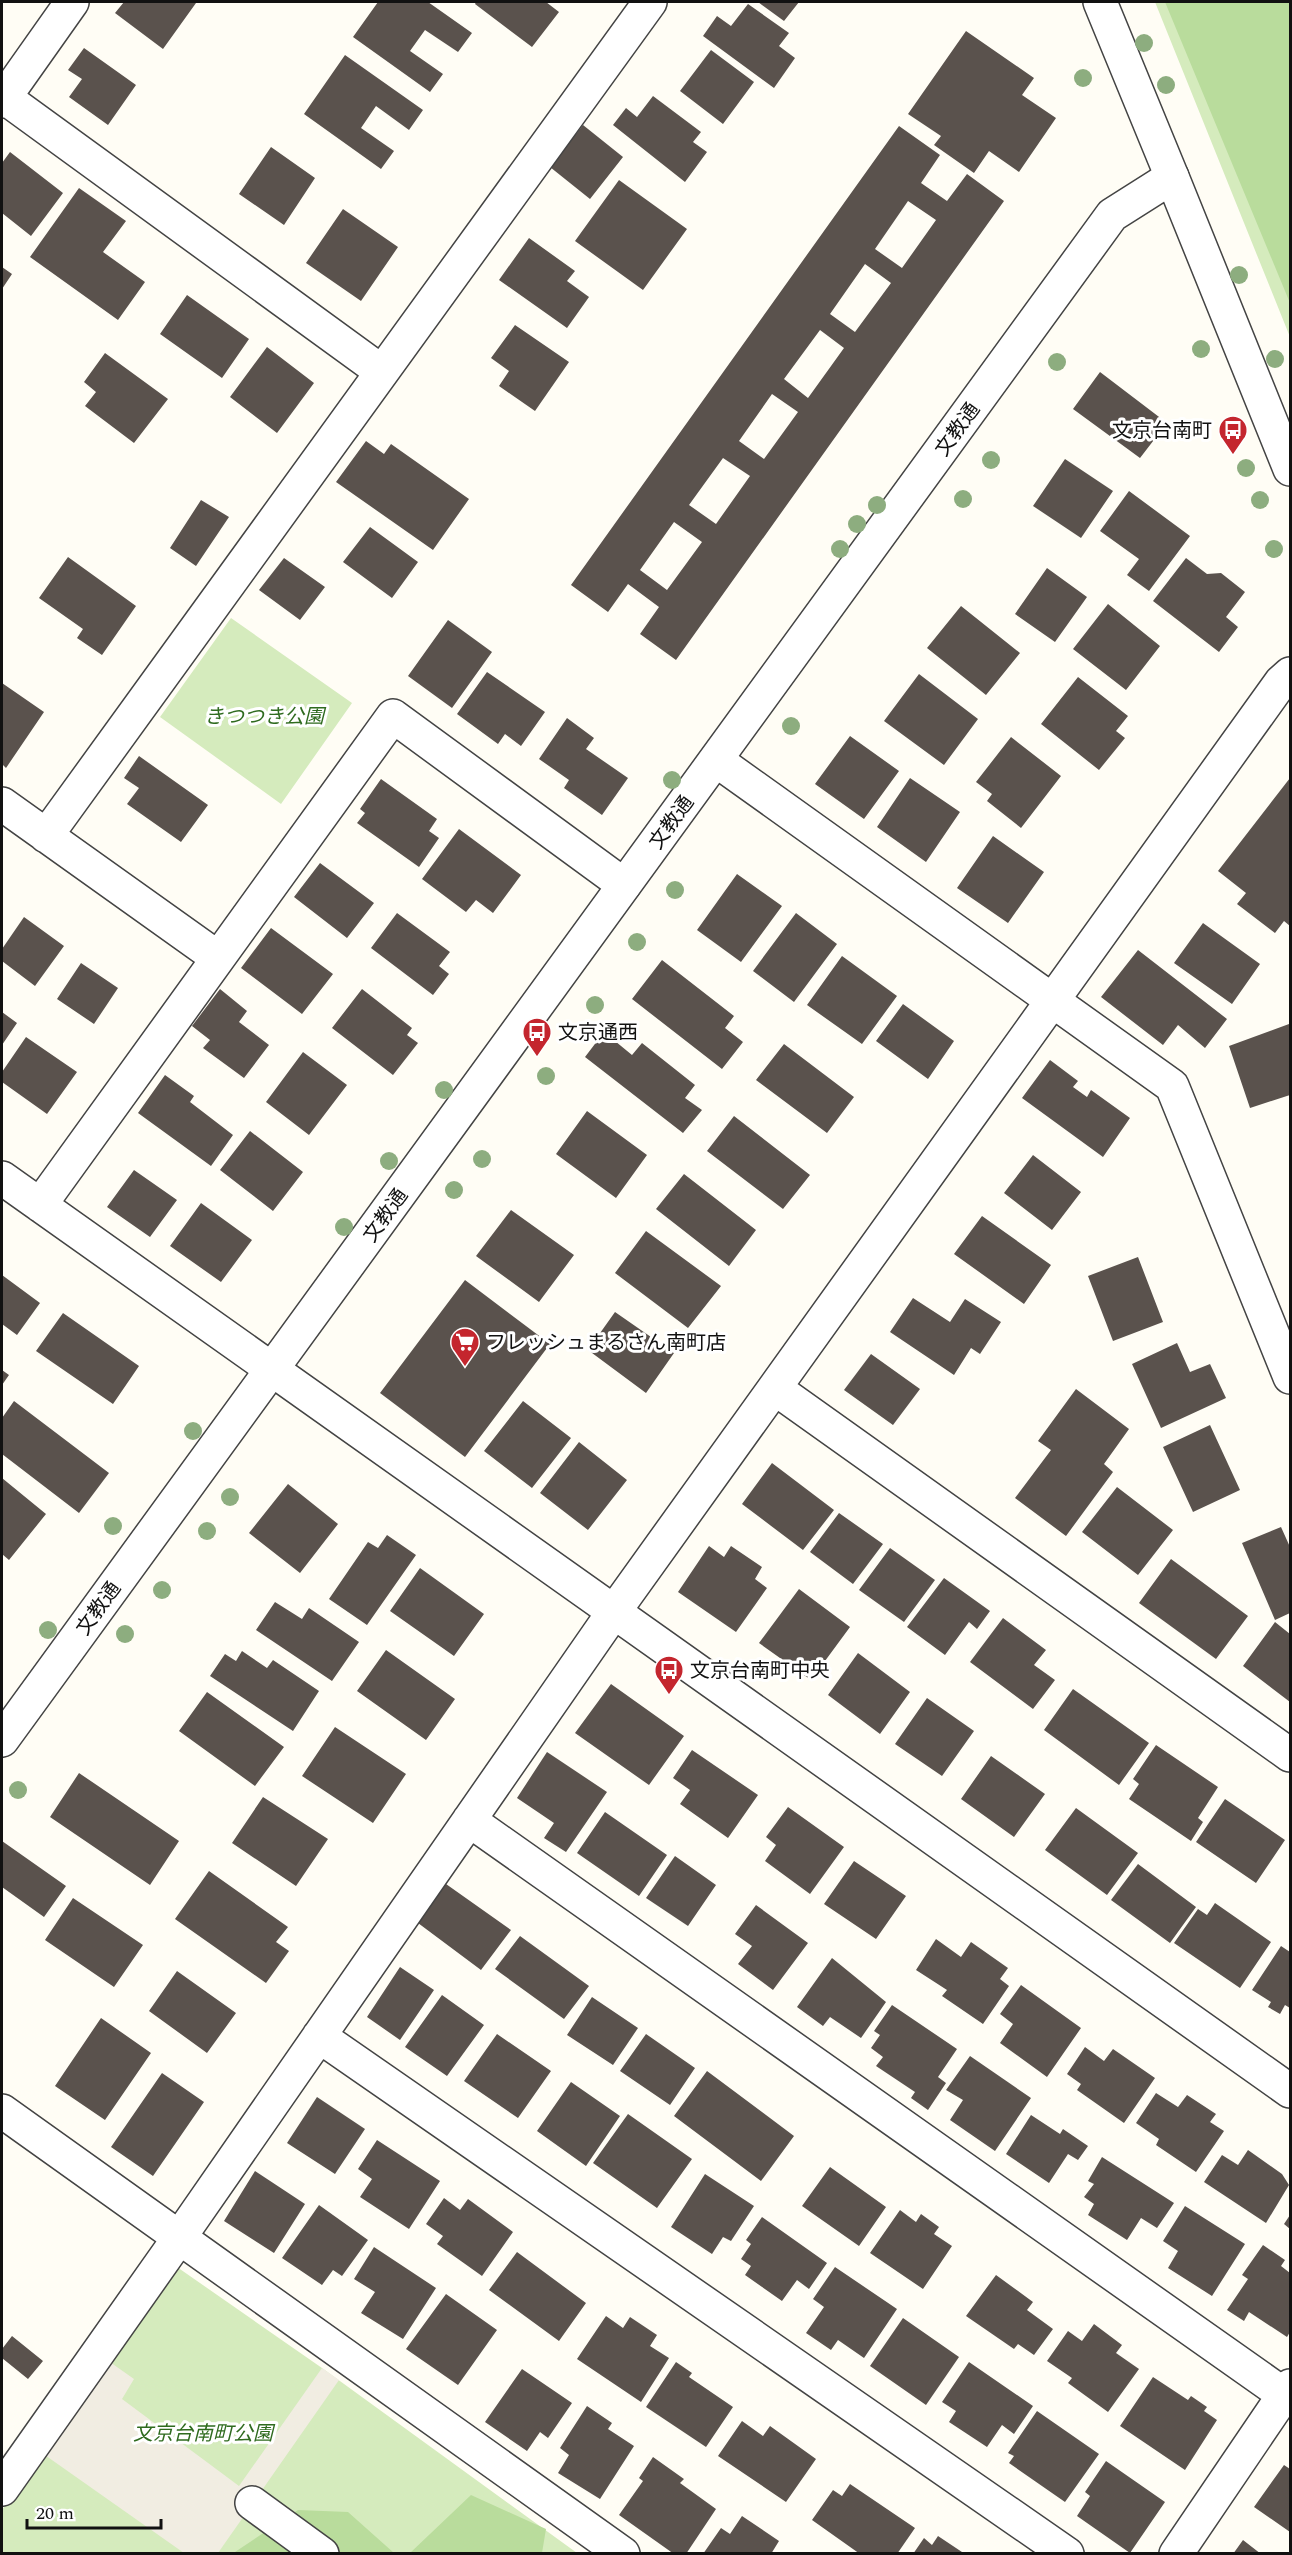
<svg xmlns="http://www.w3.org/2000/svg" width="1292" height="2555" viewBox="0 0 1292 2555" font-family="Spectral,'Noto Sans JP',serif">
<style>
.green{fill:#d5ebbd}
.forest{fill:#b9dc9c}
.plaza{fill:#f1ede2}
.building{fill:#5a524d;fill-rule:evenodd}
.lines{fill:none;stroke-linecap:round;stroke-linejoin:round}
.pedestrian-casing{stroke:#444;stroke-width:36}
.minor-casing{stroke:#444;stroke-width:36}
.tertiary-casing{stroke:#444;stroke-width:36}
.pedestrian{stroke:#fff;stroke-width:33}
.minor{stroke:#fff;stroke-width:33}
.tertiary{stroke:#fff;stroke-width:33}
.tree{fill:#8dad7f}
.labels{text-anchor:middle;stroke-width:6;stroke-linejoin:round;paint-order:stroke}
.street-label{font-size:20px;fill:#111;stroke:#fff}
.poi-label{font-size:20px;fill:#111;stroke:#fff;text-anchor:start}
.park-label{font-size:20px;font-style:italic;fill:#2f6b1f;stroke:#fff}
</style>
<rect width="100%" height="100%" fill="#fffdf5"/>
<path class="green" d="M1155,2H1290V337Z
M231,618L352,703L281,804L160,717Z
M177,2267L322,2368L577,2553L2,2554V2510Z"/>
<path class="forest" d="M1165,2H1290V303Z
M471,2495L546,2529L542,2553H410Z
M298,2510L348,2512L394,2553L232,2554Z"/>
<path class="plaza" d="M107,2360L134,2379L122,2399L239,2486L322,2368L339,2380L218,2553H184L42,2453Z"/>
<path class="building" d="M124,2H193L196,3L163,49L115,13Z
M378,2H428L472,33L458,52L425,30L410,51L443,74L430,92L353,37Z
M476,2H546L559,12L532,47L475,4Z
M758,2H799L784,21Z
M748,4L789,33L779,46L795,58L774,88L703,36L717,16L731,26Z
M966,31L1034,78L1022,95L1056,118L1019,172L989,151L974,173L934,145L941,136L908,114Z
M84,48L136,85L108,125L69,97L82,79L68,70Z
M711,50L754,82L723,124L680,91Z
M345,55L423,110L409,130L376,106L361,128L394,151L381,169L304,114Z
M653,96L701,132L693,142L707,152L685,182L613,125L626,108L637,117Z
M583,125L623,157L590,199L550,167Z
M899,126L940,155L921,183L947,201L967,174L1004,201L676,660L640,634L659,607L628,584L608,612L571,585ZM908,201L936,220L902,268L875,249ZM865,264L891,283L855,332L830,314ZM820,330L844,348L808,398L784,379ZM772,394L798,412L764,459L739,441ZM723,458L750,476L716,524L689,505ZM674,522L702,542L667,590L640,570Z
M271,147L315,178L284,225L239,194Z
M10,152L63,193L31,236L2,213V163Z
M619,180L687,229L643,290L575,241Z
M79,188L126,221L103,252L145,282L118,320L30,257Z
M343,209L398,247L361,301L306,263Z
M529,238L575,271L567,281L589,297L567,328L499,280Z
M2,267L12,274L2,289Z
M187,295L249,339L222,378L160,334Z
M515,325L569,362L535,411L499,386L509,371L491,358Z
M267,347L314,383L277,433L230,397Z
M105,353L168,399L134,443L85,406L96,392L84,382Z
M1100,372L1167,423L1140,458L1073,409Z
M366,441L384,454L391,444L469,499L433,550L336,482Z
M1065,459L1113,491L1081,538L1033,506Z
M1129,491L1190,536L1149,591L1127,575L1139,559L1100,531Z
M201,500L229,517L196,566L170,548Z
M370,527L418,562L392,598L343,562Z
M68,557L136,606L102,655L77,638L83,629L39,598Z
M284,558L325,587L300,620L259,590Z
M1186,558L1207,574L1221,573L1245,592L1226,617L1238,627L1219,652L1153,601Z
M1047,568L1087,597L1055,642L1015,614Z
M1108,604L1160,646L1126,690L1073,649Z
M961,606L1020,653L986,695L927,648Z
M448,620L492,652L452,708L408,676Z
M487,672L545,712L521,746L505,734L498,744L457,714Z
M919,674L978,719L944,765L884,721Z
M1078,677L1128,716L1116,731L1125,738L1099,770L1041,724Z
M2,683L44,712L6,768L2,764Z
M567,718L594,738L586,749L628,778L602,815L564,788L569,780L539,759Z
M850,736L899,771L864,819L815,784Z
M1011,737L1061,776L1021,828L987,801L992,794L976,782Z
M139,756L208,805L181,842L127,804L139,788L124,778Z
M910,778L960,812L926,862L877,827Z
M1290,778V926L1284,921L1275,933L1237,904L1246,893L1218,871Z
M381,779L437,819L429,831L439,838L419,867L357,823L365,813L360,809Z
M459,829L521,875L493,913L476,900L466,912L422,879Z
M993,836L1044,872L1008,923L957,888Z
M320,863L374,903L347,938L294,897Z
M737,874L782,906L741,962L697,930Z
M397,913L450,952L439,966L449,974L433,995L371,948Z
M796,913L837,944L794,1002L753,971Z
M24,917L64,946L35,986L2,961V949Z
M1203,923L1260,964L1232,1004L1174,963Z
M271,928L333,974L302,1014L241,968Z
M1138,950L1227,1019L1205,1048L1178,1025L1163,1045L1101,997Z
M842,956L897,996L862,1044L807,1005Z
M662,960L734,1016L725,1028L743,1042L722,1069L632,999Z
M81,963L118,988L94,1024L57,999Z
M220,989L247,1011L239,1022L269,1045L244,1078L203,1048L210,1040L192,1026Z
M362,989L412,1028L407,1035L418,1043L393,1075L332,1028Z
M903,1004L954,1041L928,1079L876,1041Z
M2,1012L17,1023L2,1045Z
M1289,1024L1290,1095L1250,1108L1229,1046Z
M604,1032L632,1055L642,1043L695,1085L685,1098L702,1110L683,1133L585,1057Z
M26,1037L77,1072L47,1114L2,1082V1072Z
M784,1044L854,1097L827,1133L756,1080Z
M303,1052L347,1085L309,1135L266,1102Z
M1050,1060L1078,1081L1073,1087L1087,1097L1091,1090L1130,1118L1103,1157L1022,1098Z
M165,1075L194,1096L190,1102L233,1135L211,1166L138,1113Z
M587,1111L647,1155L616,1198L556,1154Z
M734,1116L810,1175L783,1209L707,1151Z
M250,1131L303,1172L273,1211L220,1170Z
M1033,1155L1081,1192L1052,1230L1004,1193Z
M134,1170L177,1200L150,1237L107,1207Z
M684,1174L756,1230L729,1266L656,1209Z
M201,1203L252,1240L221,1282L170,1246Z
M511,1210L574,1255L539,1302L476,1256Z
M982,1216L1051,1265L1024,1304L954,1254Z
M646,1231L721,1286L688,1328L615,1273Z
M1138,1257L1163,1322L1113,1341L1088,1276Z
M2,1275L40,1303L17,1335L2,1324Z
M465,1280L550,1344L465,1457L380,1393Z
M913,1298L950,1322L965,1299L1001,1322L980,1354L971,1348L954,1375L890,1332Z
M615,1312L674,1353L646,1393L588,1350Z
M63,1313L139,1366L113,1404L36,1351Z
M1177,1343L1190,1372L1210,1364L1226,1398L1161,1428L1132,1364Z
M871,1354L920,1389L893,1425L844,1390Z
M2,1370L9,1375L2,1385Z
M1076,1389L1129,1429L1104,1464L1113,1472L1066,1536L1015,1498L1051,1450L1038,1441Z
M14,1401L109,1473L79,1513L2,1454V1418Z
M523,1401L571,1438L532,1488L484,1451Z
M1210,1425L1240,1490L1193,1512L1163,1447Z
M579,1442L627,1480L588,1530L540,1493Z
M772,1463L834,1510L803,1550L742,1504Z
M2,1478L46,1514L9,1560L2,1554Z
M288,1484L338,1524L300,1573L249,1533Z
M1117,1487L1173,1530L1138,1575L1082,1532Z
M839,1513L883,1544L853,1584L810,1552Z
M1281,1527L1290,1547V1613L1275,1620L1242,1543Z
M387,1535L416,1555L367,1625L329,1599L368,1542L378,1548Z
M709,1546L724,1557L731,1546L762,1567L755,1579L767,1588L736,1632L678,1592Z
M890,1548L935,1580L904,1622L859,1590Z
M1171,1559L1248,1616L1216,1659L1139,1603Z
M420,1568L484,1614L454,1656L390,1611Z
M944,1578L990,1611L977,1629L969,1622L945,1655L907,1627Z
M799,1589L850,1627L811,1680L759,1643Z
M275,1602L302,1619L309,1608L359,1642L332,1681L256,1630Z
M1003,1618L1046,1650L1034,1665L1055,1680L1033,1709L970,1662Z
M1275,1622L1290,1634V1702L1243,1666Z
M386,1650L455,1699L426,1740L357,1691Z
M242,1651L267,1668L273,1660L319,1691L293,1731L210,1676L225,1654L236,1661Z
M858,1653L910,1692L880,1734L828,1695Z
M611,1684L684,1736L649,1785L575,1733Z
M1073,1689L1149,1743L1119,1785L1044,1730Z
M207,1692L284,1747L255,1786L179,1731Z
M927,1698L974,1731L942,1776L895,1744Z
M335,1727L406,1774L373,1823L302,1776Z
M1156,1745L1218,1787L1198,1818L1203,1822L1191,1841L1129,1799L1139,1784L1133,1779Z
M692,1750L758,1795L728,1838L680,1804L690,1790L673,1778Z
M547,1752L607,1792L566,1852L544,1838L554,1823L517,1798Z
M991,1756L1045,1794L1014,1837L961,1799Z
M79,1773L179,1841L150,1885L50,1817Z
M263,1797L328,1839L296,1886L232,1843Z
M1225,1799L1285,1840L1256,1883L1196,1842Z
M788,1807L844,1847L810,1894L765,1861L776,1845L766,1837Z
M1076,1808L1138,1853L1107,1895L1045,1850Z
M605,1812L667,1855L639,1896L577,1853Z
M2,1841L66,1886L44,1917L2,1887Z
M675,1856L716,1885L688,1926L646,1898Z
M854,1861L906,1896L876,1939L824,1904Z
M1138,1864L1196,1907L1170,1943L1111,1900Z
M209,1871L288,1927L276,1942L289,1951L266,1983L175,1919Z
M446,1884L511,1930L481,1970L418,1923Z
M73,1898L143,1945L114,1987L45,1940Z
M1215,1903L1271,1942L1240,1988L1174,1943L1198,1909L1207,1915Z
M756,1905L808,1943L773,1990L738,1964L752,1946L735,1934Z
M520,1936L589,1986L564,2019L495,1969Z
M936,1939L961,1957L971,1942L1008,1968L1000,1979L1009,1986L983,2024L942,1996L947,1990L916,1970Z
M1281,1946L1290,1952V2008L1285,2005L1280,2014L1268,2007L1271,2002L1252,1990Z
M832,1958L886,2002L861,2038L830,2017L823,2026L797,2007Z
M400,1967L434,1990L400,2040L367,2017Z
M177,1971L236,2013L207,2053L149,2011Z
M1021,1985L1081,2028L1047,2077L1000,2043L1013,2024L1000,2014Z
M442,1995L484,2025L447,2076L405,2047Z
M592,1997L638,2028L613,2065L567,2035Z
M892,2005L957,2049L938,2077L946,2083L928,2110L911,2098L915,2092L876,2066L883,2057L871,2048L880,2035L874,2031Z
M101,2018L151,2053L105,2120L55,2086Z
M497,2034L551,2071L518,2118L464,2081Z
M646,2034L695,2068L670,2105L620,2071Z
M1085,2047L1104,2061L1113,2049L1155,2078L1124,2123L1077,2090L1081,2084L1067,2074Z
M970,2056L1031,2098L995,2151L950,2120L963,2100L946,2090Z
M707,2071L794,2136L761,2181L674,2116Z
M162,2073L204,2102L153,2176L111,2147Z
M571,2082L620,2116L586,2166L537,2131Z
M1156,2093L1178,2107L1187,2095L1216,2114L1210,2122L1224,2131L1196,2172L1156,2145L1159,2139L1136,2123Z
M317,2097L365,2129L335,2174L287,2143Z
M628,2114L692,2159L657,2208L593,2163Z
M1031,2115L1060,2134L1063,2129L1088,2146L1078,2160L1068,2154L1049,2183L1006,2154Z
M377,2140L440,2181L409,2229L360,2197L372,2179L358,2169Z
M1248,2150L1282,2174L1289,2185L1266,2223L1204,2182L1222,2155L1238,2165Z
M1102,2157L1174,2203L1157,2228L1141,2218L1127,2240L1088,2215L1094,2204L1084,2197L1094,2184L1088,2181Z
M830,2167L886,2207L859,2246L802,2206Z
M255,2171L305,2204L274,2253L224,2221Z
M705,2174L754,2206L731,2241L723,2237L712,2254L671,2227Z
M444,2198L460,2210L468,2199L513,2232L482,2276L437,2244L443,2236L426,2224Z
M319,2205L368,2240L342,2276L333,2270L322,2285L282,2258Z
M1185,2206L1245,2244L1212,2296L1168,2268L1178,2251L1163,2241Z
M900,2210L916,2222L921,2214L939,2227L934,2234L952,2246L923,2289L870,2253Z
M1290,2215V2229L1284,2224Z
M762,2217L827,2263L809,2289L797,2280L782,2301L745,2275L751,2266L741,2259L751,2244L746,2240Z
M1263,2245L1285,2260L1281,2266L1290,2273V2332L1287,2337L1249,2312L1244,2321L1227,2310L1248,2279L1242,2275Z
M374,2247L436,2288L403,2339L361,2313L375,2292L354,2279Z
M517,2252L586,2303L559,2341L489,2290Z
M835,2267L897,2309L864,2358L838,2340L831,2350L806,2333L824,2307L813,2299Z
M996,2275L1033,2302L1027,2310L1053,2329L1034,2355L1018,2344L1014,2349L966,2316Z
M446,2294L497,2330L458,2385L406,2349Z
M606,2316L623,2328L630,2317L657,2335L650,2346L669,2358L641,2402L577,2359Z
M903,2318L959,2357L926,2405L870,2366Z
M1094,2324L1122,2345L1116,2353L1139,2369L1108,2412L1068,2383L1072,2378L1047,2361L1068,2331L1082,2341Z
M12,2336L43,2361L28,2379L2,2358V2349Z
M676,2362L692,2373L689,2377L733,2407L706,2447L646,2407Z
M969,2362L1033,2406L1014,2434L1002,2425L987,2447L949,2422L956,2411L942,2402Z
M522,2369L572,2403L548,2438L540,2432L527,2451L485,2422Z
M1153,2377L1188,2400L1191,2396L1207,2407L1204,2411L1217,2420L1185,2470L1120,2426Z
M587,2406L612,2423L608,2429L634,2446L600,2499L558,2473L569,2455L560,2448Z
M1037,2411L1099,2454L1065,2502L1009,2463L1014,2456L1008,2453Z
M742,2421L763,2436L770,2426L816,2459L786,2502L718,2456Z
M653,2457L684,2479L680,2483L716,2509L686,2554H674L619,2515L643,2481L639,2478Z
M1106,2461L1165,2502L1130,2553L1077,2516L1090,2496L1085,2492Z
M1284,2465L1290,2469V2532L1254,2507Z
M850,2484L915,2528L897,2554H860L812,2520L833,2490L842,2496Z
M742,2516L779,2541L771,2554H703L721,2528L730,2534Z
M938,2536L965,2554H913L924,2538L932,2545Z
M1243,2540L1261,2554H1233Z"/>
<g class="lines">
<g class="pedestrian-casing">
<path id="pedestrian" d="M252,2503L322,2554"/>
</g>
<g class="minor-casing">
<path id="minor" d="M1100,2L1172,177
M4,97L382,372
M2,101L72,2
M716,760L1172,1086L1290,1377
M2,804L218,958
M46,836L650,2
M2,1178L1290,2091
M40,1205L393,716L624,885
M776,1389L1290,1755
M469,1820L1290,2399
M319,2036L1067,2554
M2,2111L623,2554
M2,2489L179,2238L613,1613L1281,682L1290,674
M1176,2554L1290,2386"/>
</g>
<g class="tertiary-casing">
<path id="tertiary" d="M2,1740L1112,215L1172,177L1290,469"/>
</g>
<use href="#pedestrian" class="pedestrian"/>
<use href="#minor" class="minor"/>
<use href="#tertiary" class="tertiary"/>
</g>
<g class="tree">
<circle cx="1144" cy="43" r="9"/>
<circle cx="1083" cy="78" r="9"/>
<circle cx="1166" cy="85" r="9"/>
<circle cx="1239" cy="275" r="9"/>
<circle cx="1201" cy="349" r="9"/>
<circle cx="1275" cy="359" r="9"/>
<circle cx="1057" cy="362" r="9"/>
<circle cx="991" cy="460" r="9"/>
<circle cx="1246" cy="468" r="9"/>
<circle cx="963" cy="499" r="9"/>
<circle cx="1260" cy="500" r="9"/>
<circle cx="877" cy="505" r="9"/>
<circle cx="857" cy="524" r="9"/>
<circle cx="840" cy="549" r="9"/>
<circle cx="1274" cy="549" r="9"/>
<circle cx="791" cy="726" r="9"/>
<circle cx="672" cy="780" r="9"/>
<circle cx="675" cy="890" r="9"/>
<circle cx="637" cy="942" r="9"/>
<circle cx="595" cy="1005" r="9"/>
<circle cx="546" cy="1076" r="9"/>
<circle cx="444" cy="1090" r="9"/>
<circle cx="482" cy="1159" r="9"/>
<circle cx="389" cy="1161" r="9"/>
<circle cx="454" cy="1190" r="9"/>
<circle cx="344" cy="1227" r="9"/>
<circle cx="193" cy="1431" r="9"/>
<circle cx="230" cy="1497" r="9"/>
<circle cx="113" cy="1526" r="9"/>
<circle cx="207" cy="1531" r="9"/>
<circle cx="162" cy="1590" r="9"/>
<circle cx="48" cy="1630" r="9"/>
<circle cx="125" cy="1634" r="9"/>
<circle cx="18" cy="1790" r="9"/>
</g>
<defs>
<g id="bus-pin" transform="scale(1.5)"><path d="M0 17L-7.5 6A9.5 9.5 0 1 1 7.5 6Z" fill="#c4262e" stroke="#fff"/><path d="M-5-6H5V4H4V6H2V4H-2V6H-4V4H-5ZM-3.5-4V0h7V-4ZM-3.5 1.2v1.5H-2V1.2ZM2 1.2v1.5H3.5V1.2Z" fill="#fff"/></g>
<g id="supermarket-pin" transform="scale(1.5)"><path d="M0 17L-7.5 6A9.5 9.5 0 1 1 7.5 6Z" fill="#c4262e" stroke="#fff"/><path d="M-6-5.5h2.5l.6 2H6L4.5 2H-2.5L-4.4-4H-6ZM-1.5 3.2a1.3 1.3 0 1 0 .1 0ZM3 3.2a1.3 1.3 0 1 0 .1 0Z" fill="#fff"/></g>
</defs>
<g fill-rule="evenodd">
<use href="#bus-pin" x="1233" y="430"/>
<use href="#bus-pin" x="537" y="1032"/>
<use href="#supermarket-pin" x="465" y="1342"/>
<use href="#bus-pin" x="669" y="1670"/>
</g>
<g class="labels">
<g class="street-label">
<text transform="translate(957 429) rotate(-54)" y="7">文教通</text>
<text transform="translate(671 822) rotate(-54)" y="7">文教通</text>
<text transform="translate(385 1215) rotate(-54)" y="7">文教通</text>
<text transform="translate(98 1608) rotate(-54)" y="7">文教通</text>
</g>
<g class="poi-label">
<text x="1212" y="437" text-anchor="end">文京台南町</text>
<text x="558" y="1039">文京通西</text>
<text x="486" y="1349">フレッシュまるさん南町店</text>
<text x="690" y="1677">文京台南町中央</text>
</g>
<g class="park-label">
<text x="264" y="723">きつつき公園</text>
<text x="203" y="2440">文京台南町公園</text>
</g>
</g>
<rect width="1292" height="2555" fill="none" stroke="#111111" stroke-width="6"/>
<path d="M27 2519v9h134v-9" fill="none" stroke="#111111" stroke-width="3"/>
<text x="36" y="2519" font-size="18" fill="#111111" stroke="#ffffff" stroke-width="4.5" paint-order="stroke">20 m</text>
</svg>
